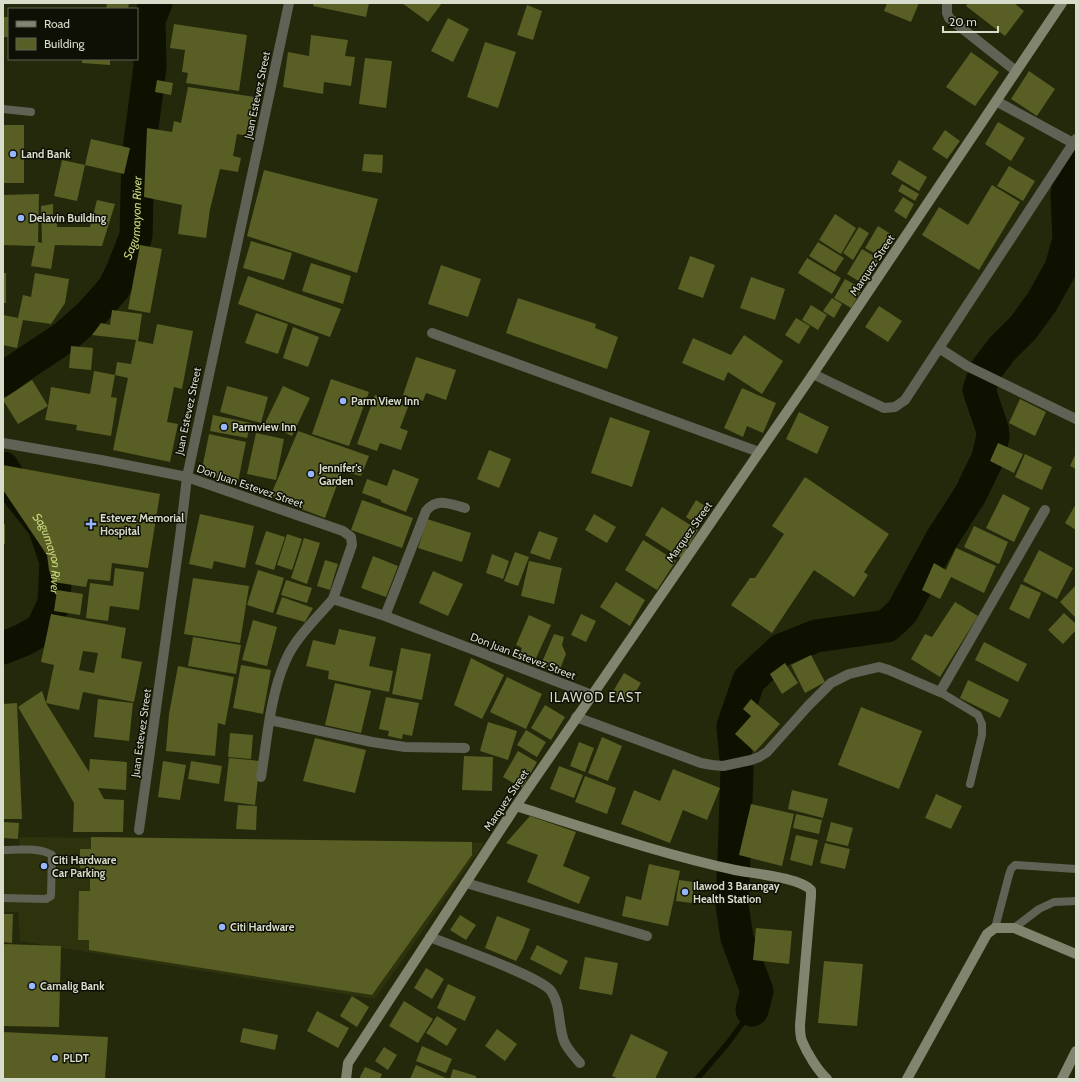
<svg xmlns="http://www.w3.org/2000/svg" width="1079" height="1082" viewBox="0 0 1079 1082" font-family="Cabin,sans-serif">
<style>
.built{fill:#2f330d}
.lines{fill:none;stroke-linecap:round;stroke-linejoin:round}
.stream{stroke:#0e1000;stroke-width:5.5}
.river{stroke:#0e1000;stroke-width:33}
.building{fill:#585e24;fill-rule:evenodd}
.lane{stroke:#606255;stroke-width:8}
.street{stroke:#606255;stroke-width:10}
.secondary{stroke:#81846e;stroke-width:10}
.poi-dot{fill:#96b6fd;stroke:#0f1005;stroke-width:1.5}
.labels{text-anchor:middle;stroke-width:3;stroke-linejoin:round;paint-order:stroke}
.street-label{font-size:11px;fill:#d8dcca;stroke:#0f1005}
.poi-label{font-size:11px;font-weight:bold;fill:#d8dcca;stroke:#0f1005;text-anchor:start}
.water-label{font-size:12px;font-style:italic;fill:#c9d47e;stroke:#0f1005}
.quarter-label{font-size:13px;letter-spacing:1px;fill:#d8dcca;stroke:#0f1005}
</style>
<rect width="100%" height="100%" fill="#25290b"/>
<path class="built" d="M19,837L484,843L375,999L20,941L18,912H3V850L20,851Z"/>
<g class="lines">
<path class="stream" d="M697,1079L728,1043L752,1010"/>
<g class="river">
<path id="s1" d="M3,380L14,371L65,337L91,314L114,288L123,269L136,236L138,158L150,67L149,20L156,3"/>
<path id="s2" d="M3,468L17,492L44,526L56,562L54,603L42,629L23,640L3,648"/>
<path d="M752,1010L757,991L737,938L732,905L734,859L737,770L733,726L749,680L781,650L816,636L887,626L902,612L941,540L970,495L988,458L993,436L992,428L979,390L986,370L1002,349L1023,328L1042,302L1061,268L1069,239L1067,196L1070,176L1076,166"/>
</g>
</g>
<path class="building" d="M107,3H129L128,9H106Z
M314,3H369L366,17L313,6Z
M402,3H442L428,22Z
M887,3H919L911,22L884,11Z
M968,3H1014L1024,11L1005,36L966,6Z
M527,5L542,11L533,40L517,35Z
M3,17H9L8,37H3Z
M448,18L469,29L453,62L431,51Z
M174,24L247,35L239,91L186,83L188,73L182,72L185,50L170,48Z
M311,35L348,40L345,56L355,57L351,86L324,82L323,94L283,87L288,52L309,56Z
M485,42L516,52L498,108L467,97Z
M971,52L999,72L975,106L946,87Z
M365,58L392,61L386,108L359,104Z
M82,59H110V65L82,63Z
M1029,71L1055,89L1037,116L1011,99Z
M157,80L173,83L171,95L155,92Z
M188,87L255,97L248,136L237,134L233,156L241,158L238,172L220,169L210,209L206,238L178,234L182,205L144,197L147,128L172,132L174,121L181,123Z
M998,122L1025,138L1011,161L985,144Z
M3,125H24V183H3Z
M945,130L960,141L947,159L932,149Z
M91,139L130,148L124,174L85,165Z
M364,154L383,155L382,173L362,171Z
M62,160L85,165L77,201L54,196Z
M899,160L927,177L919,191L891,174Z
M1009,166L1035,181L1023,201L997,186Z
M264,170L378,199L357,273L247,236Z
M902,184L919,194L915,201L898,191Z
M992,185L1020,202L979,270L922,235L939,207L968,225Z
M39,194L38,242L42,243L41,206L53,204V215L57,214V227H90L97,200L115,204L102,246L55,245L51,269L31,266L35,246L3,245V195Z
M903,197L914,204L906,219L894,211Z
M835,214L856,228L841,254L819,240Z
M878,226L894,236L881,257L865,248Z
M859,227L869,233L853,260L843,253Z
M251,241L292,253L284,280L243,268Z
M818,242L844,258L835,272L809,256Z
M140,245L162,249L150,313L128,309Z
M862,249L881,260L865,285L847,274Z
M690,256L715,265L703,298L678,289Z
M807,258L841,278L832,294L798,273Z
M311,263L351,276L343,304L302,291Z
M441,265L481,279L468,317L428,304Z
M3,273H6V303H3Z
M35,273L69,279L65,303L51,324L23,320L17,348L3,345V315L18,318L23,295L31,297Z
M248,276L341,309L330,337L238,304Z
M751,277L785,289L775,320L740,308Z
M845,279L862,289L851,308L834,298Z
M518,298L596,324L595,328L618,337L607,369L506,333Z
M832,298L842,304L834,318L823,311Z
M811,305L827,315L818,330L802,320Z
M879,306L902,321L888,342L865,327Z
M112,310L142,314L138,341L153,344L157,324L193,331L182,389L174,387L167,422L178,424L170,462L113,450L128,378L115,375L117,362L131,364L136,340L92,335L101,323L110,325Z
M256,313L288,324L278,354L245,343Z
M796,318L810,326L799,344L785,335Z
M293,327L319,337L308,367L283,358Z
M744,335L783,361L762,394L728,372L724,381L682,363L693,338L731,355Z
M71,346L93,348L91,370L69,368Z
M416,357L456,370L446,400L426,393L423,401L403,395Z
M94,371L115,375L111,397L117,398L111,436L76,430L77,425L45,420L48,406L18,424L3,400V399L32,380L48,406L51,387L90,394Z
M331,379L369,392L349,446L312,434Z
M227,386L268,397L261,423L220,412Z
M283,386L310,398L292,436L265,423Z
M742,388L776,403L763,433L747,426L743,437L724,428Z
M375,395L408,407L400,428L408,431L401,450L380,443L377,451L357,444Z
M1020,399L1046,412L1035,436L1009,423Z
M799,412L829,427L817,454L786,439Z
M213,415L251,423L247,438L210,431Z
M610,417L650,431L632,487L591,473Z
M298,431L369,456L361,476L342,471L325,518L270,497Z
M256,433L284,439L276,480L247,474Z
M209,434L246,442L238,482L201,474Z
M998,443L1023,454L1014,473L990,461Z
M489,450L511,459L499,488L477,479Z
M1076,453V469L1070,466Z
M1025,454L1052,467L1042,490L1015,477Z
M3,465L160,494L148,568L112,563L110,581L88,579L86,587L53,582L49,570L47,555L3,490Z
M393,469L419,479L406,512L381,502V500L362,493L367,479L387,486Z
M805,477L889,534L864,572L868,575L854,597L814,570L772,633L731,605L750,578H755L784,534L772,526Z
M1003,494L1030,508L1014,542L986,528Z
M362,500L413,518L402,548L351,530Z
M696,500L708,508L698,525L686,517Z
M1076,504V530L1065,523Z
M662,507L698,530L681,558L645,535Z
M200,514L254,526L245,568L214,561L212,569L189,564Z
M594,514L616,527L607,543L585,530Z
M427,519L471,533L462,562L418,548Z
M3,524H5V544H3Z
M974,526L1008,542L999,564L964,547Z
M266,531L285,537L274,570L255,564Z
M539,531L558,538L550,560L530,553Z
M287,534L302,539L292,570L277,565Z
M304,538L320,543L307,584L291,578Z
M643,540L676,561L657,590L625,570Z
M956,548L996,566L984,593L951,577L940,599L922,590L934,563L946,570Z
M1039,550L1073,568L1057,599L1023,581Z
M515,552L529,557L518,586L504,581Z
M492,554L509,561L503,579L486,573Z
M373,556L398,566L386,597L361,588Z
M325,560L338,564L330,590L317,586Z
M529,561L562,568L554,604L521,596Z
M115,568L144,572L139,610L110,606L108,621L86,618L90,583L113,586Z
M258,570L284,578L273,613L247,605Z
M433,571L463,584L448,616L419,603Z
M193,578L249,586L240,643L184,634Z
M286,580L312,588L307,603L281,595Z
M616,582L645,600L630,626L600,607Z
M1021,584L1041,593L1029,619L1009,609Z
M1076,585V618L1060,602Z
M57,590L83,594L80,615L54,611Z
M282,597L313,608L305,622L276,614Z
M955,602L978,616L940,677L911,659L925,634L932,637Z
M1064,613L1076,624V630L1063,644L1048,630Z
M51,614L126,628L121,658L142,662L134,702L83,692L79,710L46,703L54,665L41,662ZM83,651L98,653L94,673L79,670Z
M581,614L596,621L586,642L571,635Z
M529,615L551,625L533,665L517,658L522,648L516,645Z
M253,620L277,627L267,666L242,660Z
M339,629L376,637L369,666L393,671L389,692L328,679L329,671L306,666L313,640L335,645Z
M554,634L564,637L562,645L566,654L558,674L540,667Z
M193,637L241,645L236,674L188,666Z
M984,642L1027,664L1018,682L975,660Z
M401,648L431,654L422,700L392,694Z
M811,655L825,682L805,693L791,665Z
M471,658L504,675L482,719L454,705Z
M785,663L798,683L782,694L770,674Z
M241,665L271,670L263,714L233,708Z
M178,666L234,677L225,725L218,723L215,756L166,751L169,714Z
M624,673L641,683L629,703L612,693Z
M507,677L542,694L526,729L490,712Z
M968,680L1009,700L1000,718L960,698Z
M335,683L371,691L361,733L325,725Z
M42,691L46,703L89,772L90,759L127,762L126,790L98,788L104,799L124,800L123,832H73L74,803L18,707Z
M386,697L419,703L412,736L403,734L402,739L388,736L389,731L379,729Z
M98,699L133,703L129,741L94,737Z
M751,699L780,724L755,752L735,734L751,716L743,709Z
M17,703L22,819H3V704Z
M545,705L565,717L551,740L531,728Z
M861,707L922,731L899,789L838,765Z
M488,722L517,731L508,760L480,751Z
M526,730L546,742L537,757L517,745Z
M230,733L253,735L251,759L228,757Z
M602,737L622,746L608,781L588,773Z
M315,738L366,750L355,793L303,781Z
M579,742L594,748L585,772L570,766Z
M518,751L537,762L522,788L503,777Z
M464,756L493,757L492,791L462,790Z
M229,758L260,761L255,805L224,801Z
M163,761L186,765L180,800L158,797Z
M191,761L222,766L219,784L188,779Z
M559,766L583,775L574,798L550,789Z
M673,769L720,788L707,820L683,810L670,843L621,824L634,790L660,801Z
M585,776L616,788L607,814L575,802Z
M792,790L828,799L823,818L788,809Z
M936,794L962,806L951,829L925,818Z
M751,804L794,814L782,866L739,855Z
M238,805L257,806L256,830L236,829Z
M796,814L822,820L819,834L793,828Z
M530,816L576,832L563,866L590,877L579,904L527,882L538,855L506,843Z
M3,822L19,823L18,839L3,838Z
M831,822L853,828L848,846L826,841Z
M796,835L818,840L812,866L790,860Z
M91,837L472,842V855L372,995L89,950V940H78L79,891H90V868H80V849H91Z
M825,843L850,849L845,869L820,863Z
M649,864L680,871L668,926L622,916L626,896L641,900Z
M679,880L694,882L692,903L676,901Z
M3,914H13L12,943L3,942Z
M460,915L476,925L466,940L450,930Z
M497,916L530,929L523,948L516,961L485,948Z
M756,928L792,931L789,964L753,960Z
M3,944L61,946L59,1027L3,1026Z
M537,945L568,961L561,975L530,959Z
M585,957L618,963L612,995L579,989Z
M824,961L863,964L857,1026L818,1023Z
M426,968L444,979L432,999L414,988Z
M448,984L476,997L465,1021L437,1008Z
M352,996L369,1007L357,1027L340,1016Z
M404,1001L433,1019L418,1043L389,1026Z
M317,1011L349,1028L338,1048L307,1031Z
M437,1016L457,1029L447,1046L426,1033Z
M243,1028L278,1035L275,1050L240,1042Z
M497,1029L517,1044L505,1061L485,1046Z
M3,1032L108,1037L105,1079H3Z
M631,1034L668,1052L655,1079H619L612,1076Z
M422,1046L452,1059L446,1073L416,1061Z
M384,1047L397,1055L388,1070L375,1061Z
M416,1065L448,1079H410Z
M365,1067L382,1074L380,1079H359Z
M453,1069L476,1076V1079H450Z"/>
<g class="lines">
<path class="lane" d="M3,109L31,112
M940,692L978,715L982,724V735L970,784
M3,850C18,850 39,847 52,855L51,896L46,899L3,898
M995,928L1009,875L1011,869L1015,865L1076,869
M1014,928L1039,909L1054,902L1076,901"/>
<path class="street" d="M947,3V13L949,18L1016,71
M996,101L1073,143
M432,333L759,452
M939,348L967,366L1076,419
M813,374L884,408L895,407L905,400L1076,139
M3,443L101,460L187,477L343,531L351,537L352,545L333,599L385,616L592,695
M385,616L426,511C437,497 450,504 465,508
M576,717L701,763L712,765L723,766L751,760L759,757L767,752L808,706L831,683L849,674L879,667L889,670L940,692L1045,510
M270,720L372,742L405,747L465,748
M261,777C267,741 270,696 285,662C294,639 317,618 333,599
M139,830L180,537L187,477L289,3
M466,883L647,936
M430,937C452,946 540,976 551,991C561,1005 558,1026 564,1041C567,1049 575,1057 580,1063"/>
<path class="secondary" d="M516,806C589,829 661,854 735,870C754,874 798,877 811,890V896L800,1025C800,1030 800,1036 802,1041C807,1053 818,1071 827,1079
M346,1079L348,1063L516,806L813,374L1062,3
M907,1079L987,934L995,928H1014L1076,954
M1062,1079L1076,1051"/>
</g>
<g class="poi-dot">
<circle cx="13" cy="154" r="4"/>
<circle cx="21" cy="218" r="4"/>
<circle cx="343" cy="401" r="4"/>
<circle cx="224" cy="427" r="4"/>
<circle cx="311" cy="474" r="4"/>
<path d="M89 518h4v4h4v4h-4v4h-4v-4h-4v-4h4z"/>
<circle cx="44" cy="866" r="4"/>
<circle cx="685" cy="892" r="4"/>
<circle cx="222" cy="927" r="4"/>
<circle cx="32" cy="986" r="4"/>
<circle cx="55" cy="1058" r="4"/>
</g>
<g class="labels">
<g class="street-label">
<text transform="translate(257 95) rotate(-78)" y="4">Juan Estevez Street</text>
<text transform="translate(872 265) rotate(-56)" y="4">Marquez Street</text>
<text transform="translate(188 411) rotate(-78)" y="4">Juan Estevez Street</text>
<text transform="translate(250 486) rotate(19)" y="4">Don Juan Estevez Street</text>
<text transform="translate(689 532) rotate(-55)" y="4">Marquez Street</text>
<text transform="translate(523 656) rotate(21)" y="4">Don Juan Estevez Street</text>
<text transform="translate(141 733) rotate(-82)" y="4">Juan Estevez Street</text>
<text transform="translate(506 800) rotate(-56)" y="4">Marquez Street</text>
</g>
<g class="poi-label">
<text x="21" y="158">Land Bank</text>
<text x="29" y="222">Delavin Building</text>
<text x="351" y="405">Parm View Inn</text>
<text x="232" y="431">Parmview Inn</text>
<text x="319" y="472">Jennifer's<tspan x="319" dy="13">Garden</tspan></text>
<text x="100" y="522">Estevez Memorial<tspan x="100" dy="13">Hospital</tspan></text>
<text x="52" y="864">Citi Hardware<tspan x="52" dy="13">Car Parking</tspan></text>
<text x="693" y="890">Ilawod 3 Barangay<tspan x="693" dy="13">Health Station</tspan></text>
<text x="230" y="931">Citi Hardware</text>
<text x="40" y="990">Camalig Bank</text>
<text x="63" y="1062">PLDT</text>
</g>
<g class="water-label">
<text dy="4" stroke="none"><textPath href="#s1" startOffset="219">Sagumayon River</textPath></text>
<text dy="4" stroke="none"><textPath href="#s2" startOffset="99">Sagumayon River</textPath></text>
</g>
<g class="quarter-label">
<text x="596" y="702">ILAWOD EAST</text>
</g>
</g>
<rect width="1079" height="1082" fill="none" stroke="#d8dcca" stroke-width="8"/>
<rect x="8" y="8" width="130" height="52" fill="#0f1005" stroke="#5f6254"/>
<rect x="16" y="21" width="20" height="6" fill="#81846e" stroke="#5f6254"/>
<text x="44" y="28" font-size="12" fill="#d8dcca">Road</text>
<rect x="16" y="38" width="20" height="12" fill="#585e24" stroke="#5f6254"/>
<text x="44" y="48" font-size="12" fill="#d8dcca">Building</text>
<path d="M943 26v6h55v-6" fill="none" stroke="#d8dcca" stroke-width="2"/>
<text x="949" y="26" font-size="12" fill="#d8dcca" stroke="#0f1005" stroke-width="3" paint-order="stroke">20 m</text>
</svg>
